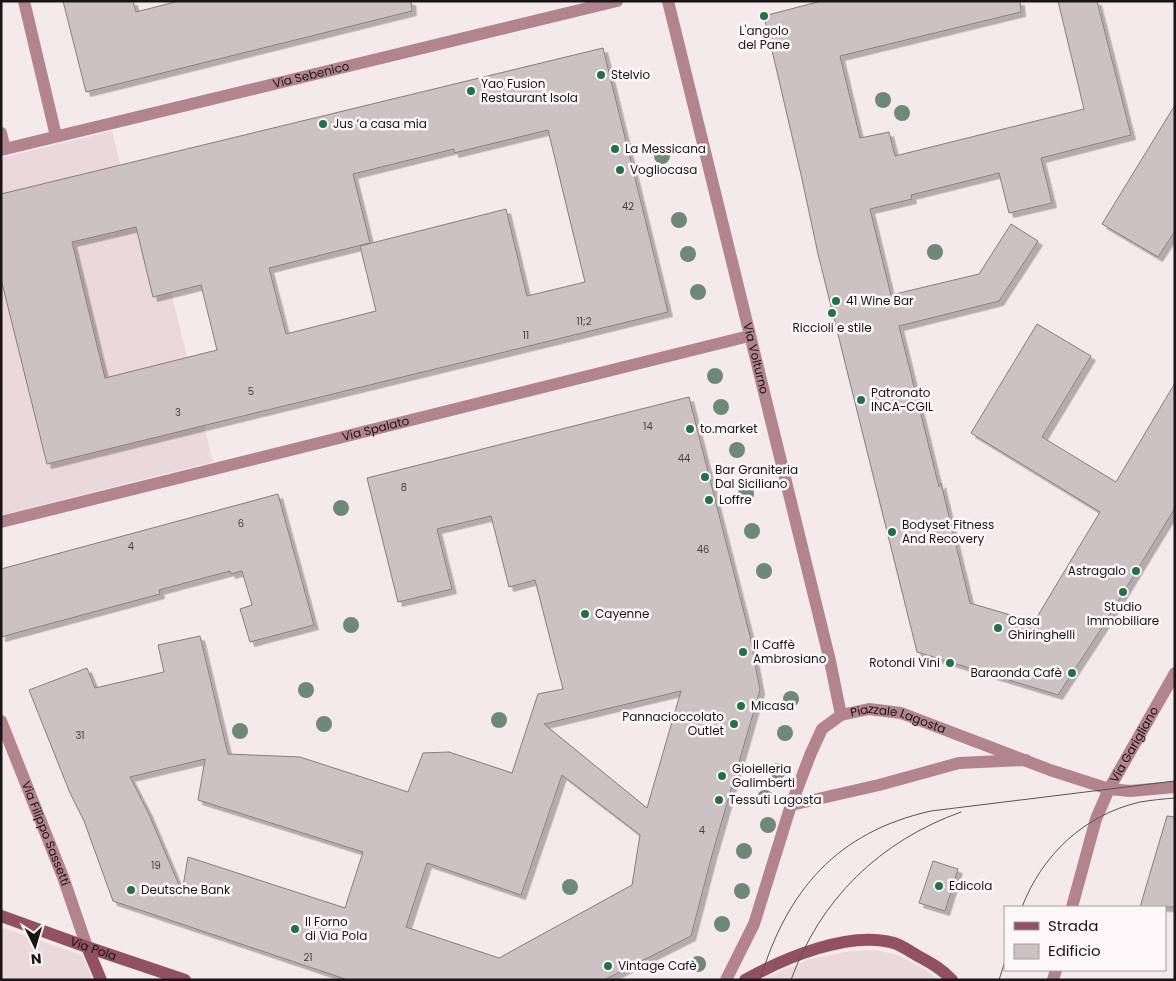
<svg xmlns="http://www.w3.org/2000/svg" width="1176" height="981" viewBox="0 0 1176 981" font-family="Poppins,sans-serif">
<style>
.built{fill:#ebd8dc}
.building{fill:#ccc1c3;stroke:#877d7f;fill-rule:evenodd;filter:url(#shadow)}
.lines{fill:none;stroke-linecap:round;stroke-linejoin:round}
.lane{stroke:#b2848e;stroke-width:12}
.street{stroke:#b2848e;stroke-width:12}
.secondary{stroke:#925162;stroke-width:12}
.tram{stroke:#5b5456;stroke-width:1}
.tree{fill:#6e8979}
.poi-dot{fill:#227243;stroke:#fef7f9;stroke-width:2}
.labels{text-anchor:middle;stroke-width:5;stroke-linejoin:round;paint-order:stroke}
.number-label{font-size:10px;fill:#464041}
.poi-label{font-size:12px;fill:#191516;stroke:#fef7f9;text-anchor:start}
.street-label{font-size:12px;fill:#191516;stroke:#fef7f9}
</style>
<defs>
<filter id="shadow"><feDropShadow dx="4.5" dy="4.5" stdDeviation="0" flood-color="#0004"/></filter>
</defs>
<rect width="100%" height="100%" fill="#f4e9eb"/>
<path class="built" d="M112,131L153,296L171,292L213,462L1,515V158Z
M1,927L82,955L93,980H1Z
M875,950L898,955L926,970L938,980H761L810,959L851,951Z"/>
<path class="building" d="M63,1H133L136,12L179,1H411L412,11L86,92Z
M821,1H1020L1021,12L840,56L860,138L889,132L895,156L1084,109L1058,1H1097L1131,135L1041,158L1052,203L1009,213L999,173L911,195L912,199L870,209L891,295L979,274L1011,224L1038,241L999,301L899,326L939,487L941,483L970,603L1034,622L1100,512L971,433L1037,324L1091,356L1042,437L1116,482L1175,383V508L1103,626L1058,695L917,652L818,254L802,179L764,16Z
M603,48L668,312L47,464L1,279V194ZM548,130L585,282L527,296L506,209L360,246L376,311L286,334L269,268L370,243L353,174L454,149V153ZM136,227L153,297L201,285L217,350L105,378L72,242Z
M1175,105V231L1158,257L1102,224Z
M689,397L750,636L760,690L712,855L691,936L604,980H348L113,901L84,821L70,793L29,690L87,668L95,688L164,672L158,645L200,636L228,754L300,757L408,792L423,753L449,752L512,773L538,694L563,689L535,580L509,587L491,516L437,529L452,589L398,602L367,478ZM681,691L647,808L544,724ZM205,759L198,800L363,852L345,908L188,857L182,892L148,812L130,777ZM562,775L640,835L632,885L499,958L406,927L427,863L521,895Z
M278,494L314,625L250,642L240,609L252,605L242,571L231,574L230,571L159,590L160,594L1,637V569Z
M1167,816L1175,817V907H1140Z
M933,861L958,869L945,911L919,903Z"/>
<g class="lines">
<path class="lane" d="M24,1L56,136
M1,133L5,149
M791,805L879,785L959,763L1026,760"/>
<g class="street">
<path id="s1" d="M668,1L830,661L841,715"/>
<path id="s2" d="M1,150L617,1"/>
<path id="s3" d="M1,522L749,336"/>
<path id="s4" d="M1,721L63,877L87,947"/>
<path id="s5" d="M1072,907L1096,819L1109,789L1175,673"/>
<path id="s6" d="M726,980L754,924L791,805L811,753L822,729L841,715L869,709L901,713L1050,770L1109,789L1130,791L1175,787"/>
<path d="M1053,980L1056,970"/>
</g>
<g class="secondary">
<path id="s7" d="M1,916L87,947L185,980"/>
<path d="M87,947L101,980"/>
<path d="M745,980C784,958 850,930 894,943C903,946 911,952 918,956C931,963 942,969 952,980"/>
</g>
<path class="tram" d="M1022,907C1042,855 1084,815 1140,802C1152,800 1163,799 1175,798
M760,980C787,890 837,832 931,811L1175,781
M791,980C820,899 880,841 961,812
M999,980L1005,961"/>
</g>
<g class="tree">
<circle cx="883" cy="100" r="8"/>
<circle cx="902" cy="113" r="8"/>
<circle cx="662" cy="156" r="8"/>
<circle cx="679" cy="220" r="8"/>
<circle cx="935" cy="252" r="8"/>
<circle cx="688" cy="254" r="8"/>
<circle cx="698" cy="292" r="8"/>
<circle cx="715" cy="376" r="8"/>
<circle cx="721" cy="407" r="8"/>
<circle cx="737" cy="450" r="8"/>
<circle cx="746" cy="494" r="8"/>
<circle cx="341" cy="508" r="8"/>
<circle cx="752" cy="531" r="8"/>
<circle cx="764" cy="571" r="8"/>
<circle cx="351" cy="625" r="8"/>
<circle cx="306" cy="690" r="8"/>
<circle cx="791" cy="699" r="8"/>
<circle cx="499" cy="720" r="8"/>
<circle cx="324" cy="724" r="8"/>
<circle cx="240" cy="731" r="8"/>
<circle cx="785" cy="733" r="8"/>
<circle cx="778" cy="771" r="8"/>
<circle cx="765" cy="798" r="8"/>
<circle cx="768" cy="825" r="8"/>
<circle cx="744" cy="851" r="8"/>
<circle cx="570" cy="887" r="8"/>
<circle cx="742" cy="891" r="8"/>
<circle cx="722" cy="924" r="8"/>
<circle cx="698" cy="964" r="8"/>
</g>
<g class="poi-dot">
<circle cx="764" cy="16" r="5"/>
<circle cx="601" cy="75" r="5"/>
<circle cx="471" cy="91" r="5"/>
<circle cx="323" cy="124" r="5"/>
<circle cx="615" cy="149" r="5"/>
<circle cx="620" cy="170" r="5"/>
<circle cx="836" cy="301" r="5"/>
<circle cx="832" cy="313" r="5"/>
<circle cx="861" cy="400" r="5"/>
<circle cx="690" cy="429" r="5"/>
<circle cx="705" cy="477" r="5"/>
<circle cx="709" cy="500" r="5"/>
<circle cx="892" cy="532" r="5"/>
<circle cx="1136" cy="571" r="5"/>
<circle cx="1123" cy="592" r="5"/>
<circle cx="585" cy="614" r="5"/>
<circle cx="998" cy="628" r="5"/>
<circle cx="743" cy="652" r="5"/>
<circle cx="950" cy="663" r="5"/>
<circle cx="1072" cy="673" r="5"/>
<circle cx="741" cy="706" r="5"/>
<circle cx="734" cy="724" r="5"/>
<circle cx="722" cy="776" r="5"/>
<circle cx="719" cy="800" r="5"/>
<circle cx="939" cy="886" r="5"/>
<circle cx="131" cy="890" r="5"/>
<circle cx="295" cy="929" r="5"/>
<circle cx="608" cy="966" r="5"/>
</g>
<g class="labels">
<g class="number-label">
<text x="628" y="210">42</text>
<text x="584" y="325">11;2</text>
<text x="526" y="339">11</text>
<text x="251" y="395">5</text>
<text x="178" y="416">3</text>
<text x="648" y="430">14</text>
<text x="684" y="462">44</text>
<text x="404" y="491">8</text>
<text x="241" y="527">6</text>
<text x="131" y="550">4</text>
<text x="703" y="553">46</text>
<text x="80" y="739">31</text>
<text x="702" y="834">4</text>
<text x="156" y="869">19</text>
<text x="308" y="961">21</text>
</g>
<g class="poi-label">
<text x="764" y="35" text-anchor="middle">L'angolo<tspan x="764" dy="14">del Pane</tspan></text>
<text x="611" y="79">Stelvio</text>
<text x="481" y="88">Yao Fusion<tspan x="481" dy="14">Restaurant Isola</tspan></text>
<text x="333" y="128">Jus ‘a casa mia</text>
<text x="625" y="153">La Messicana</text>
<text x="630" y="174">Vogliocasa</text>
<text x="846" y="305">41 Wine Bar</text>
<text x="832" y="332" text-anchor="middle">Riccioli e stile</text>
<text x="871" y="397">Patronato<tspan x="871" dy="14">INCA-CGIL</tspan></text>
<text x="700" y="433">to.market</text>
<text x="715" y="474">Bar Graniteria<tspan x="715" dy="14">Dal Siciliano</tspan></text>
<text x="719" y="504">Loffre</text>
<text x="902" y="529">Bodyset Fitness<tspan x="902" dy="14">And Recovery</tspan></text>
<text x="1126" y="575" text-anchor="end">Astragalo</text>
<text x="1123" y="611" text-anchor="middle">Studio<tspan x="1123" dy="14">Immobiliare</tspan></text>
<text x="595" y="618">Cayenne</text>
<text x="1008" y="625">Casa<tspan x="1008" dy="14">Ghiringhelli</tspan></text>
<text x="753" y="649">Il Caffè<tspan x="753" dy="14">Ambrosiano</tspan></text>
<text x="940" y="667" text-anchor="end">Rotondi Vini</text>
<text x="1062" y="677" text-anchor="end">Baraonda Cafè</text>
<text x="751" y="710">Micasa</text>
<text x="724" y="721" text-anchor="end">Pannacioccolato<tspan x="724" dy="14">Outlet</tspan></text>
<text x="732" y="773">Gioielleria<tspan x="732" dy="14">Galimberti</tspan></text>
<text x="729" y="804">Tessuti Lagosta</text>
<text x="949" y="890">Edicola</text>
<text x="141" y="894">Deutsche Bank</text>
<text x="305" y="926">Il Forno<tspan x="305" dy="14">di Via Pola</tspan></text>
<text x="618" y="970">Vintage Cafè</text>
</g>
<g class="street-label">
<text dy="4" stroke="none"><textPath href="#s2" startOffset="319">Via Sebenico</textPath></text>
<text dy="4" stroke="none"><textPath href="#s1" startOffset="368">Via Volturno</textPath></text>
<text dy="4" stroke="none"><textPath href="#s3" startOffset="386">Via Spalato</textPath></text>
<text dy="4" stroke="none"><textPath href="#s6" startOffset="352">Piazzale Lagosta</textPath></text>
<text dy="4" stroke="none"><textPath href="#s5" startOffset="175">Via Garigliano</textPath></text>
<text dy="4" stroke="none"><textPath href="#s4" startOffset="121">Via Filippo Sassetti</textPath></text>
<text dy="4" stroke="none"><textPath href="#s7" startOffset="98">Via Pola</textPath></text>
</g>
</g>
<rect width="1176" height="981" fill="none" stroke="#191516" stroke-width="5"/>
<rect x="1004" y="906" width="162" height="65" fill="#fef7f9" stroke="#a29d9e"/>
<rect x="1014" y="922" width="25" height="8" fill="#925162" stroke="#a29d9e"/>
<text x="1048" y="931" font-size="15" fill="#191516">Strada</text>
<rect x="1014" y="944" width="25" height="15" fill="#ccc1c3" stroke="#a29d9e"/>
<text x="1048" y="956" font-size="15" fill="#191516">Edificio</text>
<g transform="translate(35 946) rotate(175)" stroke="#fef7f9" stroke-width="4" paint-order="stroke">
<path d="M0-4L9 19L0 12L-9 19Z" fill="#191516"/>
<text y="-8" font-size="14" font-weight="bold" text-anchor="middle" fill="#191516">N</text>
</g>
</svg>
